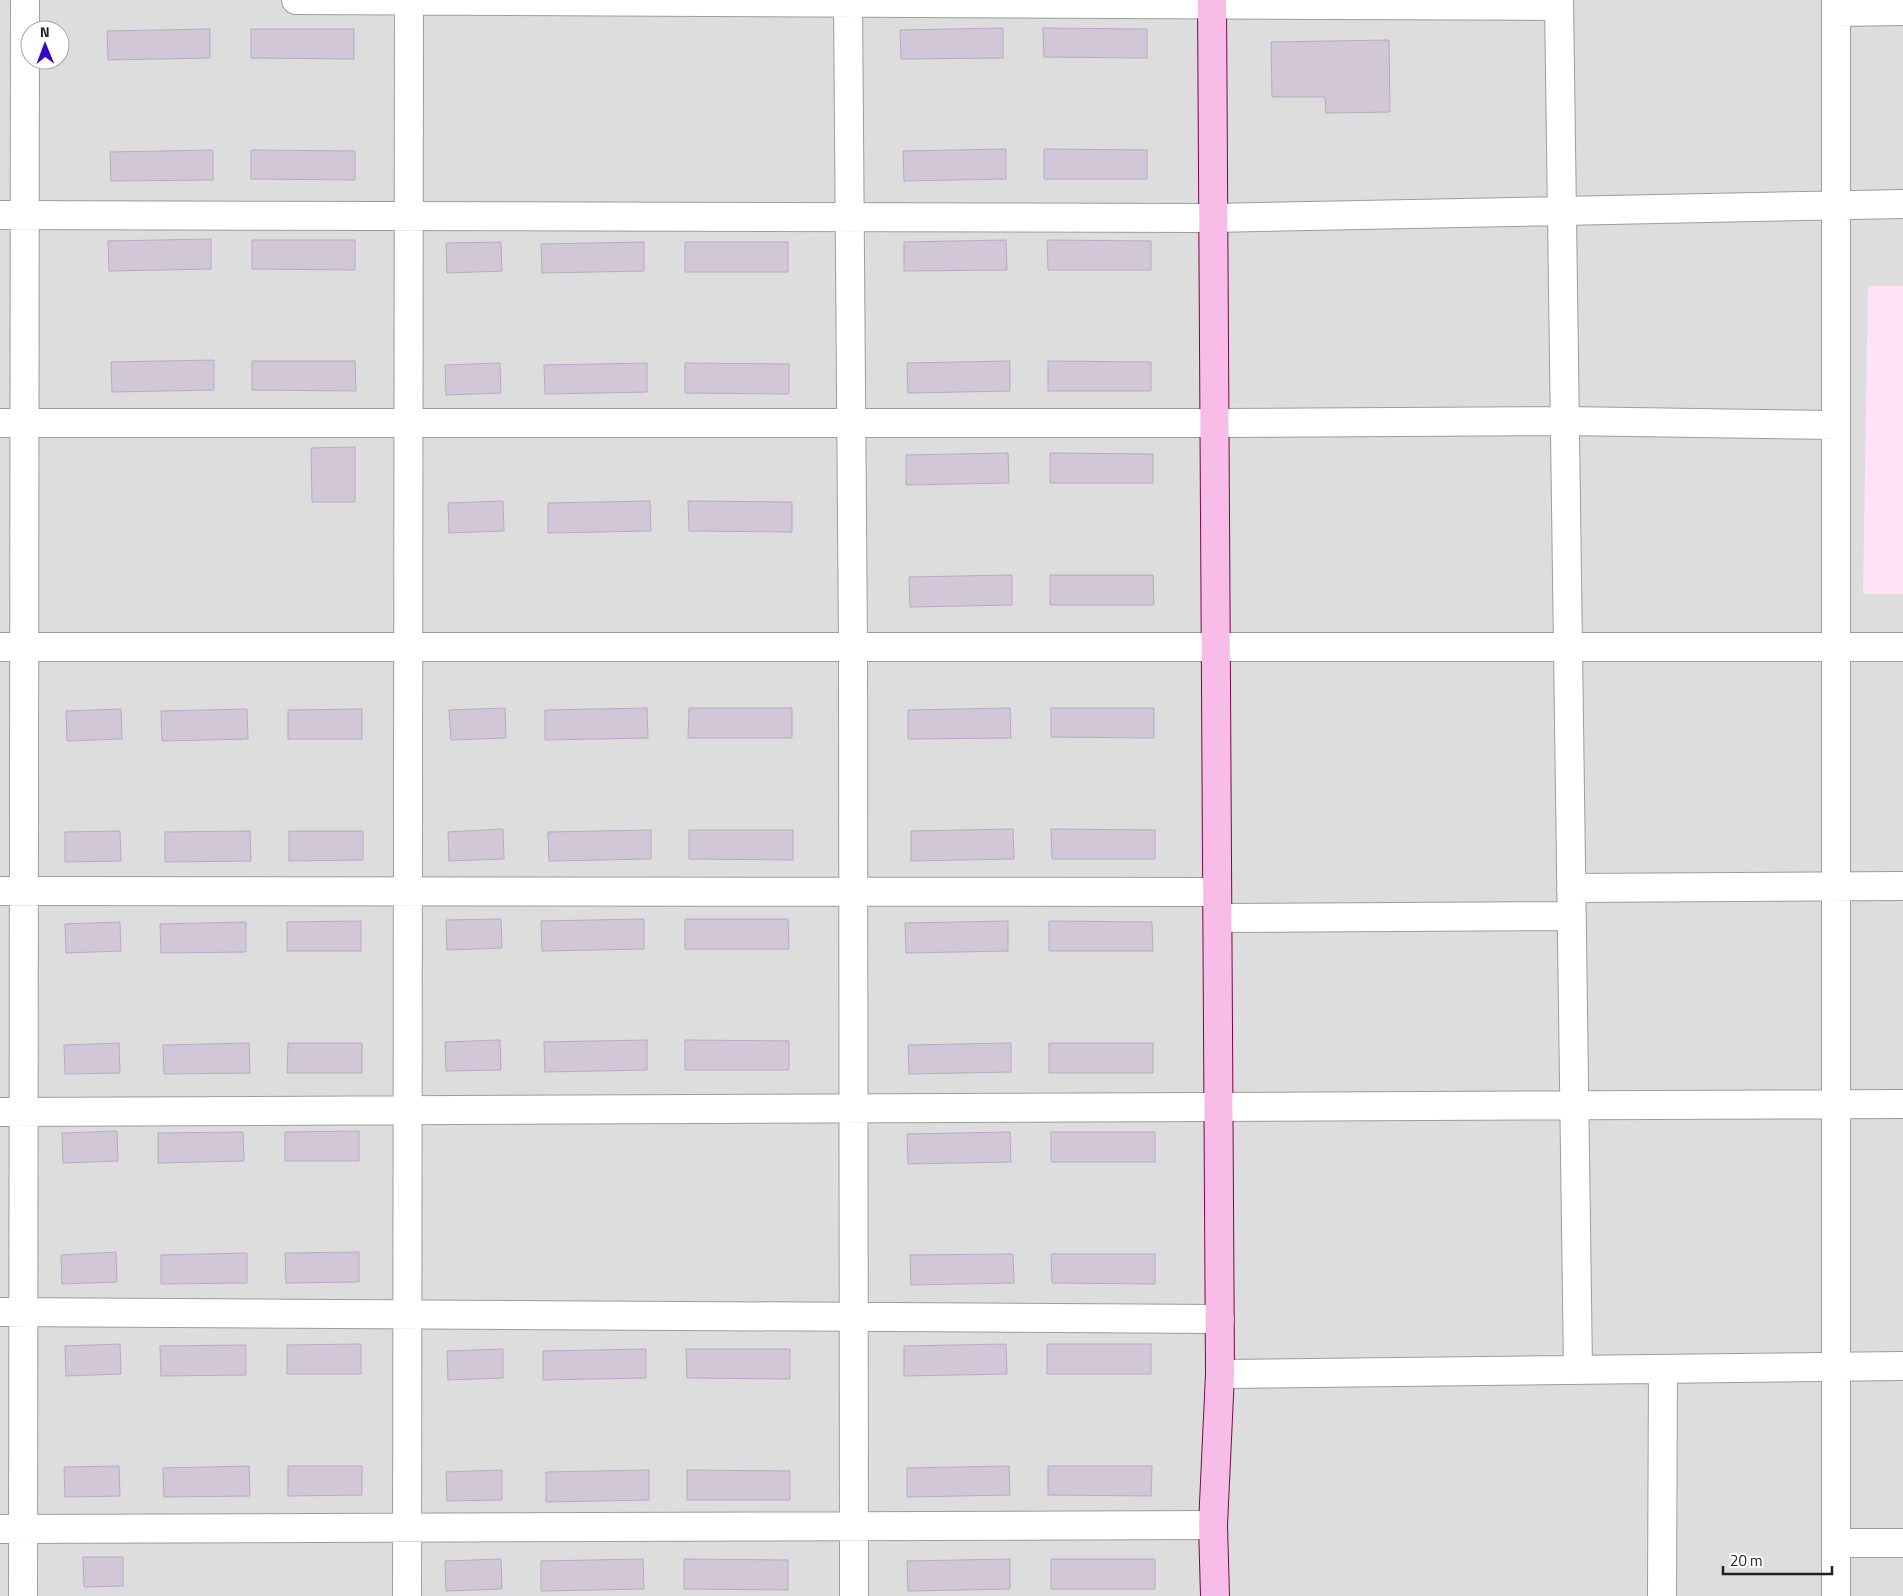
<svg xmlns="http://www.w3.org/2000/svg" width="1903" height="1596" viewBox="0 0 1903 1596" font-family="'Titillium Web',sans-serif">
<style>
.residential{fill:#ddddde;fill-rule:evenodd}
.education{fill:#fee2f7}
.building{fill:#d2c7d7;stroke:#baa9c2}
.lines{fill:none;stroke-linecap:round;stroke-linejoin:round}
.street-casing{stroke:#9d9d9d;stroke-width:30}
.secondary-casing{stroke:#76094f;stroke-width:30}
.street{stroke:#fff;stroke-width:28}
.secondary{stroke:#f8bde6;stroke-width:28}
</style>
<rect width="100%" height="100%" fill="#efe7f0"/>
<path class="residential" d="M0,0H1903V1596H0ZM30,30H60V60H30Z"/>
<path class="education" d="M1868,286H1903V594H1863Z"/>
<path class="building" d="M1003,28V58L901,59L900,30Z
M1043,28L1147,29V58L1044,57Z
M210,29V58L108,60L107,31Z
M251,29H354V59L251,58Z
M1389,40L1390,112L1326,113L1325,97H1272L1271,42Z
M1006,149V179L904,181L903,151Z
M1044,149L1147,150V179H1044Z
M213,150V180L111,181L110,152Z
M251,150L355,151V180L251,179Z
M211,239V269L109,271L108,241Z
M252,240H355V270L252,269Z
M1006,240L1007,270L904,271V242Z
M1047,240L1151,241V270H1048Z
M501,242L502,271L447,273L446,243Z
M644,242V271L542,273L541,244Z
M685,242H788V272H685Z
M214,360V390L112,392L111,362Z
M252,361H355L356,391L252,390Z
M1010,361V391L908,393L907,363Z
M1048,361L1151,362V391H1048Z
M500,363L501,393L446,395L445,365Z
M647,363V392L545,394L544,365Z
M685,363L789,364V394L685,393Z
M355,447V502H312L311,448Z
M1008,453L1009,483L906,485V455Z
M1050,453L1153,454V483H1050Z
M503,501L504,531L449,533L448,503Z
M650,501L651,531L548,533V503Z
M688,501L792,502V532L689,531Z
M1012,575V605L910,607L909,577Z
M1050,575H1153L1154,605H1050Z
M505,708L506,738L451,740L449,710Z
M647,708L648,738L545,740V710Z
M689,708H792V738H688Z
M1010,708L1011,738L908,739V710Z
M1051,708H1154V738L1051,737Z
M121,709L122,739L67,741L66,711Z
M247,709L248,739L162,741L161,711Z
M362,709V739H288V710Z
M503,829L504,859L449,861L448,832Z
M1013,829L1014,859L911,861V831Z
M1051,829L1155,830V859H1052Z
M651,830V859L549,861L548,832Z
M689,830H793V860L689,859Z
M120,831L121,861L65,862V832Z
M250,831L251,861L165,862V832Z
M289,831H363V860L289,861Z
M501,919L502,948L447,950L446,920Z
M644,919V949L542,951L541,921Z
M685,919H788L789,949H685Z
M361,921V951H287V922Z
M1008,921V951L906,953L905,923Z
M1049,921L1152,922L1153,951H1049Z
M120,922L121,951L66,953L65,924Z
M246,922V952L161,953L160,924Z
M500,1040L501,1070L446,1071L445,1042Z
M647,1040V1070L545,1072L544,1042Z
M685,1040L789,1041V1070H685Z
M119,1043L120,1073L65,1074L64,1045Z
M249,1043L250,1073L164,1074L163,1045Z
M288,1043H362V1073H287Z
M1011,1043V1072L909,1074L908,1045Z
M1049,1043H1153V1073H1049Z
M117,1131L118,1161L63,1163L62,1133Z
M359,1131V1161H285V1132Z
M243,1132L244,1161L158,1163V1133Z
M1010,1132L1011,1162L908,1164L907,1134Z
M1051,1132H1155V1162H1051Z
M116,1252L117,1282L62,1284L61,1255Z
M359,1252V1282L286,1283L285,1253Z
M247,1253V1283L161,1284V1255Z
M1013,1254L1014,1283L911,1285L910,1255Z
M1051,1254H1155V1284L1052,1283Z
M120,1344L121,1374L66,1376L65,1346Z
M361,1344V1374H287V1345Z
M1006,1344L1007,1374L904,1376V1346Z
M1047,1344H1151V1374H1047Z
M246,1345V1375L161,1376L160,1346Z
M503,1349V1378L448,1380L447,1351Z
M646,1349V1378L543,1380V1351Z
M686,1349H790V1379L687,1378Z
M119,1466L120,1496L65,1497L64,1467Z
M249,1466L250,1496L164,1497L163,1468Z
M288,1466H362V1495L288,1496Z
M1009,1466L1010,1495L907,1497V1468Z
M1048,1466H1152L1151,1496L1048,1495Z
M502,1470V1500L447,1501L446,1472Z
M649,1470V1500L546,1502V1472Z
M687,1470L790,1471V1500H687Z
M83,1557H123V1586L84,1587Z
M501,1559L502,1589L446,1591L445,1561Z
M643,1559L644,1589L541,1591V1561Z
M684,1559L788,1560V1590L684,1589Z
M1010,1559V1589L908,1591L907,1561Z
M1051,1559H1155V1589H1051Z"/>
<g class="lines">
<g class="street-casing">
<path id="street" d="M296,0L1559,6
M848,0L853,647L854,1596
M1559,0L1578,1370
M1836,12L1903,11
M0,215L1213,218L1903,204
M0,423H1214L1564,421L1836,425
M0,647H1903
M1571,888L1903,886
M0,891L1217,892
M1218,918L1571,916
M0,1112L1903,1104
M0,1312L1220,1319
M1220,1374L1903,1366
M0,1529L1213,1525
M1836,1543H1903
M23,1596L25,0
M407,1596L409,0
M1662,1596L1663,1369
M1836,1596V0"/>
</g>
<g class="secondary-casing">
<path id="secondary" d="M1212,0L1220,1374L1213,1525L1215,1596"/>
</g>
<use href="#street" class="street"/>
<use href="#secondary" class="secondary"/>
</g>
<g transform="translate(45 45) rotate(359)"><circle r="24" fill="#ffffff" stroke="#a6a6a6"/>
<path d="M0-4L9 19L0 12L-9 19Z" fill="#3707c9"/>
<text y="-8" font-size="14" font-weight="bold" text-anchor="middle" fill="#202020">N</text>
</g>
<path d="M1723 1566v8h109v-8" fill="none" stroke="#202020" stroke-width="2.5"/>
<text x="1730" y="1566" font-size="15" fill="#202020" stroke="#ffffff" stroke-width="4" paint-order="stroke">20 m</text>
</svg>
